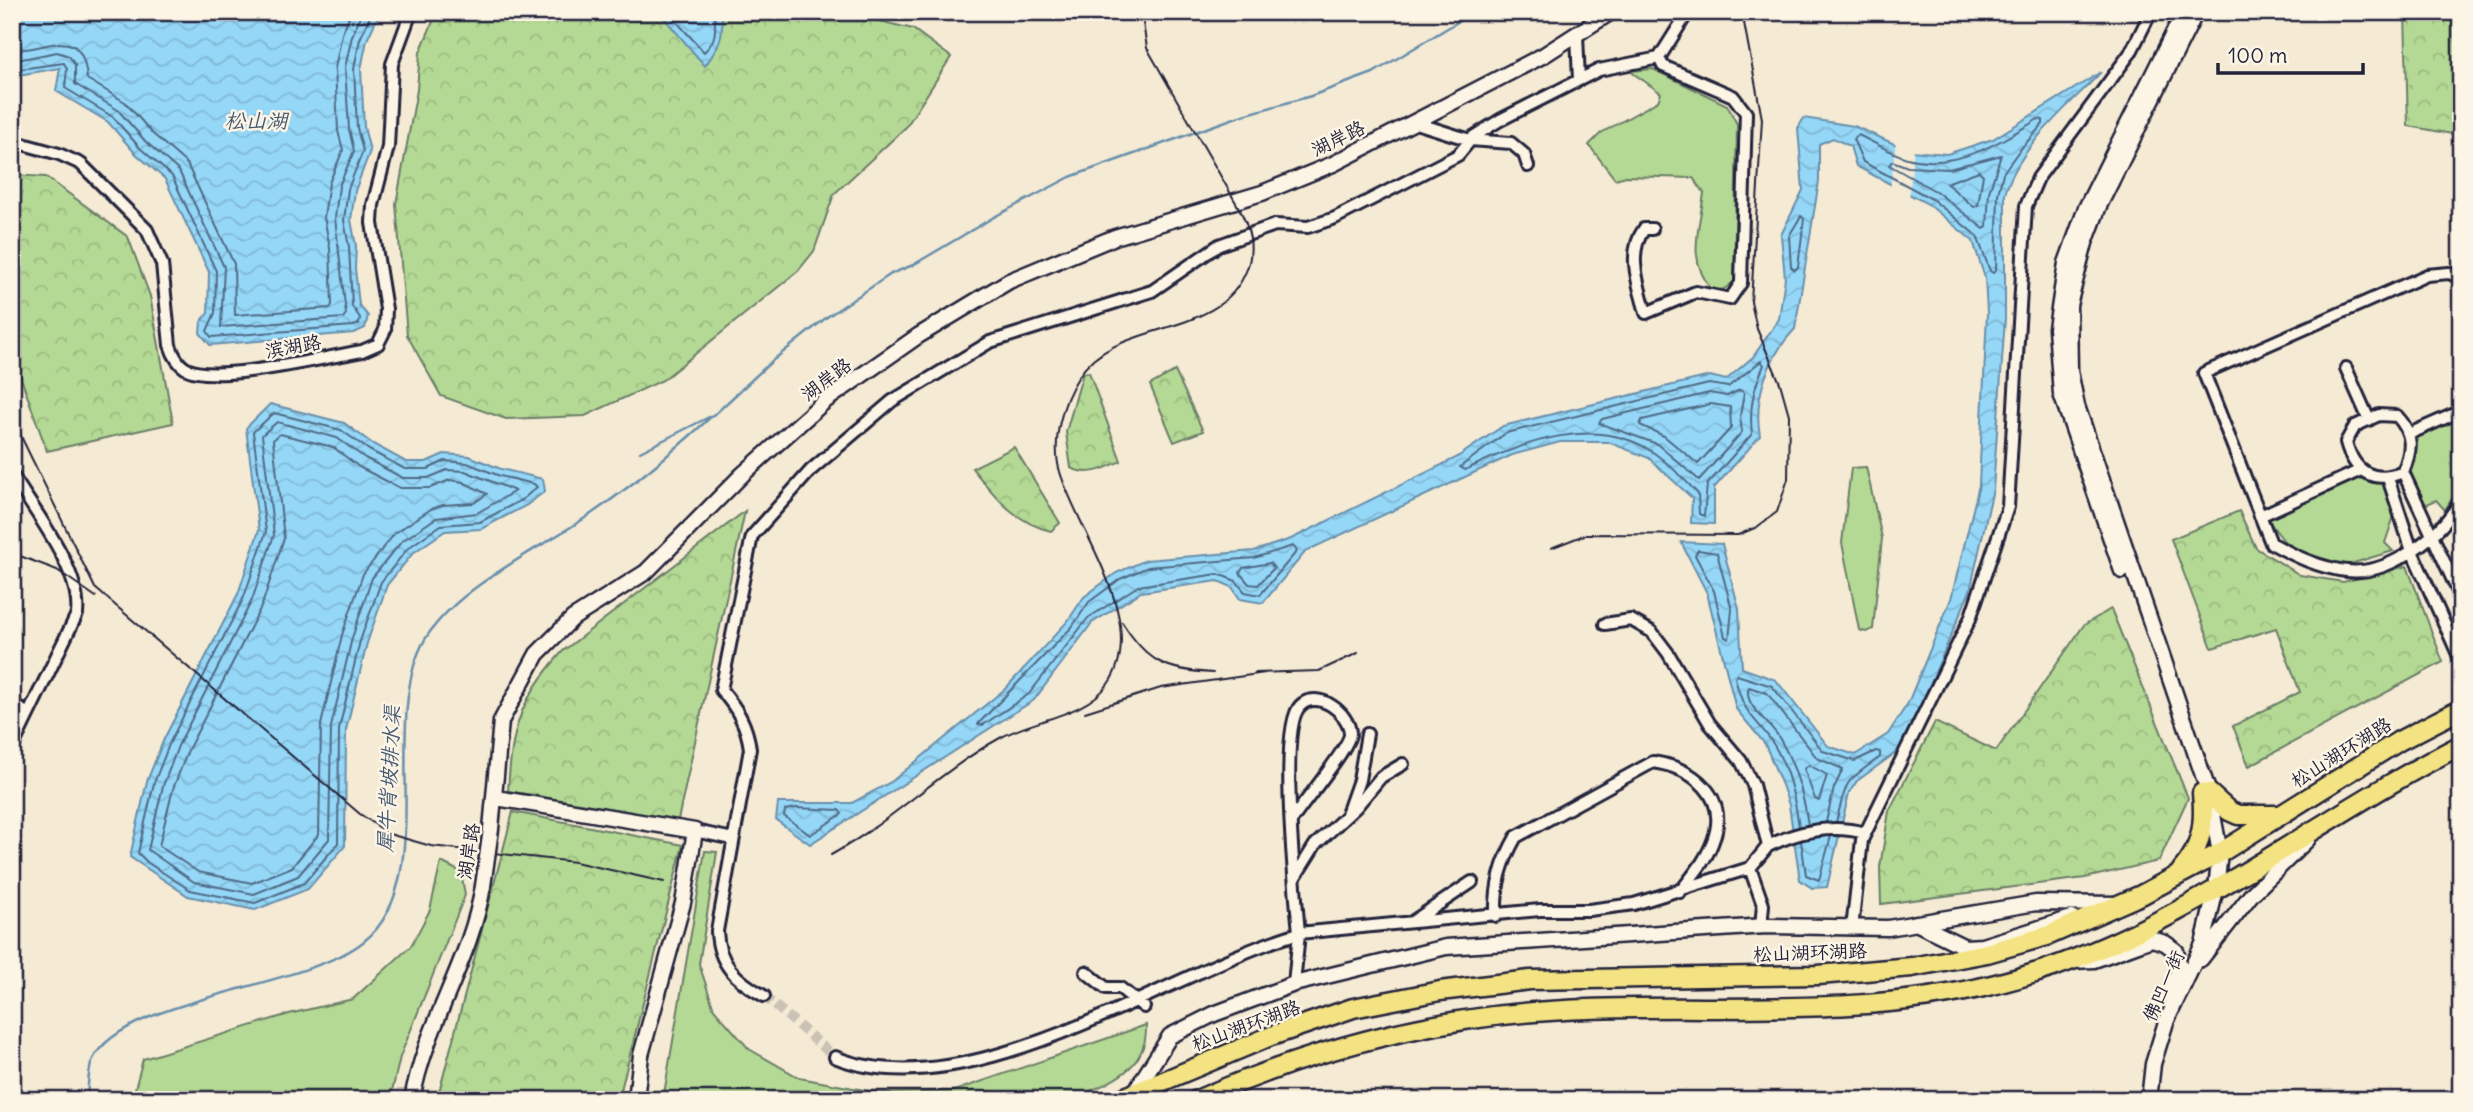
<svg xmlns="http://www.w3.org/2000/svg" width="2473" height="1112" viewBox="0 0 2473 1112" font-family="Delius,'LXGW WenKai TC',sans-serif">
<style>
.grass{fill:#b4d994;stroke:#6b7e68;stroke-width:2}
.forest{fill:url(#forest-crowns);stroke:#6b7e68;stroke-width:2}
.water{fill:url(#water-waves);stroke:#678fac;stroke-width:2}
.pier{fill:#f5ead4}
.lines{fill:none;stroke-linecap:round;stroke-linejoin:round}
.shore{stroke:#506a86;stroke-width:2}
.stream{stroke:#678fac;stroke-width:2.5}
.minor-tunnel{stroke:#cbc2b5;stroke-width:10;stroke-dasharray:10 5;stroke-linecap:butt}
.minor-casing{stroke:#22223b;stroke-width:16}
.tertiary-casing{stroke:#22223b;stroke-width:19}
.primary-casing{stroke:#22223b;stroke-width:23}
.minor{stroke:#fcf5e5;stroke-width:10}
.tertiary{stroke:#fcf5e5;stroke-width:14}
.primary{stroke:#f4e382;stroke-width:18}
.tram{stroke:#22223b;stroke-width:2}
.tertiary-bridge-casing{stroke:#22223b;stroke-width:19;stroke-linecap:butt}
.tertiary-bridge{stroke:#fcf5e5;stroke-width:14}
.labels{text-anchor:middle;stroke-width:5;stroke-linejoin:round;paint-order:stroke}
.street-label{font-size:19px;fill:#22223b;stroke:#fcf5e5}
.water-label{font-size:21px;font-style:italic;fill:#445873;stroke:#fcf5e5}
</style>
<defs>
<pattern id="forest-crowns" width="20" height="18" patternUnits="userSpaceOnUse" patternTransform="scale(1.75)"><rect width="20" height="18" fill="#b4d994"/><path d="M2 6a3 3 0 1 1 6 0M12 15a3 3 0 1 1 6 0" fill="none" stroke="#9aba80"/></pattern>
<pattern id="water-waves" width="16" height="10" patternUnits="userSpaceOnUse" patternTransform="scale(1.75)"><rect width="16" height="10" fill="#95d7f7"/><path d="M0 5q4-4 8 0t8 0" fill="none" stroke="#80b8d5"/></pattern>
</defs>
<rect width="100%" height="100%" fill="#f5ead4"/>
<filter id="ink" filterUnits="userSpaceOnUse"><feTurbulence type="fractalNoise" baseFrequency=".0143" numOctaves="2"/><feDisplacementMap in="SourceGraphic" scale="14" xChannelSelector="R" yChannelSelector="G"/><feConvolveMatrix kernelMatrix="1 2 1 2 8 2 1 2 1" color-interpolation-filters="sRGB"/></filter>
<g filter="url(#ink)">
<path class="grass" d="M1653,69L1727,105L1737,124L1734,282L1724,289L1713,292C1686,258 1699,232 1704,193L1693,178L1626,176L1615,179L1589,145L1601,133L1658,101L1661,93L1630,71Z
M2461,418V483L2445,510L2436,500L2423,506L2409,474L2416,453V436Z
M1866,467L1882,538L1873,629L1866,632L1859,630L1842,543L1851,468Z
M2358,478L2385,484L2394,516L2385,543L2393,551L2347,565L2303,553L2284,541L2267,519Z
M705,851L717,852L699,964L714,1009L749,1049L800,1078L880,1093L954,1091L1146,1025C1148,1072 1107,1083 1070,1100H663Z
M441,862L461,872L465,895L400,1057L390,1100H132L143,1059L289,1014L353,999L411,946L430,910Z"/>
<path class="forest" d="M437,12H867L866,18L913,29L951,57L906,127L834,194L814,251L798,271L663,380L585,416L506,419L441,396L407,335L396,204L417,90L420,52Z
M2405,12H2461V146L2452,134L2408,126Z
M12,175L46,177L128,237L150,296L173,423L47,451L12,353Z
M1175,371L1203,431L1174,442L1150,385Z
M1089,372L1121,461C1104,469 1089,477 1071,468L1066,432L1083,373Z
M1014,447L1060,523L1051,531C1014,522 995,496 972,468Z
M745,511L678,820L508,791C512,727 519,700 563,651Z
M2239,511L2256,548L2300,575L2343,582L2407,566L2443,662L2249,766L2233,726L2300,692L2276,628L2212,648L2171,539Z
M2111,609L2188,798L2159,861L2085,878L1881,904L1880,867L1889,811L1935,722L1996,751L2084,625Z
M513,812L683,845L621,1090L622,1100H437Z"/>
<path class="water" d="M12,12H380L367,40L361,69L364,127L370,151L355,191L351,220L356,246L355,268L359,305L368,316L365,328L354,333L210,345L200,333L201,322L208,313L209,272L165,179L135,153L108,122L56,91L60,68L12,76Z
M659,12H721C725,36 719,47 705,66Z
M2101,72C2067,108 2019,146 2005,194V318L1993,489L1970,591L1915,720L1898,751L1857,781L1849,793L1827,887L1812,888L1800,880L1789,805L1782,785L1765,744L1736,709L1707,593L1681,542L1722,544L1739,609L1742,668L1776,680L1828,746L1855,755L1888,734L1908,703L1951,599L1979,485L1987,313L1985,278L1973,241L1928,204L1856,166L1850,146L1833,138L1819,144V181L1795,329C1768,357 1753,398 1760,436L1714,488V524L1691,523L1692,498L1649,458L1608,442H1560L1512,455L1306,551L1263,603L1240,599L1232,587L1218,581L1141,592L1092,623L1034,700L810,844L776,820L778,803H852L891,782L1005,689L1067,622L1084,597L1116,573L1146,560L1254,551L1291,539L1456,458L1503,426L1710,376L1726,380L1753,357L1779,319L1785,278L1781,235L1803,190L1798,128L1804,118L1854,126L1910,151L1947,154L1993,139Z
M270,404L344,423L373,444L406,462H426L444,454L469,456L501,469L543,479L545,491L527,505L481,529L445,531L413,553L387,585L367,643L346,730L345,846L308,889L255,910L188,896L130,857L147,781L164,739L238,594L259,530L246,428Z"/>
<path class="pier" d="M1896,141L1914,148L1909,199L1890,190Z"/>
<g class="lines">
<path class="shore" d="M668,12L704,52C717,41 716,28 714,12
M12,50C48,51 82,21 87,79L125,102L153,134L187,164L234,264L235,315L330,308L332,305L330,248L324,217L329,183L343,150L338,131L335,68L342,34L351,12
M12,61L57,52L69,56L75,65V84L118,110L146,142L179,171L224,267L221,327L343,318L346,314L335,218L339,186L354,151L349,129L345,68L352,36L362,12
M12,70L64,63L67,69L65,88L113,117L140,148L172,176L216,271L215,313L207,331L211,337L353,326L359,324L360,318L352,306L349,247L344,220L348,189L363,151L357,128L354,69L360,39L372,12
M2038,119L2043,120V124L2018,152L2003,173L1998,194L1996,270L1993,273L1990,271L1977,236L1932,199L1863,162L1853,139L1858,135C1874,142 1890,153 1907,158C1954,171 2000,143 2038,119Z
M2001,155L1989,192L1987,226L1984,229L1937,192L1889,165L1892,161L1908,167L1949,169Z
M1979,171L1983,175L1978,205L1974,207L1946,183Z
M1801,216L1804,219L1798,267L1795,270L1791,267L1789,236Z
M1761,361L1764,365C1753,390 1749,408 1752,434L1707,485L1704,516L1699,514L1698,494C1685,480 1670,464 1654,453C1597,413 1520,443 1465,470L1460,467L1506,433L1709,384L1728,387Z
M1740,390L1744,393L1740,416L1742,432L1699,480L1657,444L1599,423L1602,419L1709,393L1727,396Z
M1711,404L1730,407L1731,428L1698,464L1664,436L1640,425L1642,420Z
M274,413L341,430L369,450L405,469H428L445,461L467,463L500,476L534,484L537,487L523,499L480,522L441,525L408,548L381,582L360,641L339,729L338,843L304,883L255,903L190,890L148,863L138,853L154,783L170,742L244,597L266,532L253,432Z
M277,422L337,438L365,458L403,478H428L447,470L465,471L515,491L477,513L436,518L402,541L372,578L352,638L331,727L329,839L298,876L254,894L194,882L148,850L163,786L178,746L252,600L274,535L262,435Z
M280,434L333,447L359,467L400,488H430L450,480L463,482L487,494L474,503L443,505L431,509L395,533L363,574L342,635L321,725L319,834L292,867L252,883L198,872L159,846L173,789L188,750L262,605L284,538L273,440Z
M1293,546L1297,551L1260,595L1245,592L1236,581L1218,574L1138,586L1088,618L1029,694L983,725L978,724L1072,627L1089,602L1120,579L1148,567L1254,558Z
M1698,550L1717,553L1732,610L1729,639L1725,637L1714,591L1695,555Z
M1270,563L1274,568L1258,585L1249,584L1240,573L1243,568Z
M1809,765L1827,775L1819,801L1815,799L1804,769Z
M796,808L839,810L842,814L810,835L784,816L785,810Z
M1808,825C1804,795 1794,762 1778,736C1770,722 1742,705 1749,687L1767,693L1817,758L1843,769L1834,788L1826,822
M1799,827C1795,798 1787,763 1770,739C1750,712 1744,714 1735,678L1737,675L1772,686L1823,751L1855,761L1876,751L1880,752V757C1841,786 1849,776 1836,822
M1801,841L1806,875L1819,880L1831,836"/>
<path class="stream" d="M715,414L772,361L827,317L891,274L913,265L994,217L1070,177L1240,116L1311,96L1373,73L1474,12
M640,452L709,417
M87,1098C88,1087 88,1071 92,1061C121,997 304,989 363,942C439,883 381,726 422,645C450,590 540,549 591,514C635,484 675,450 714,414"/>
<path class="minor-tunnel" d="M764,996L835,1057"/>
<g class="minor-casing">
<path id="minor" d="M1577,35L1579,80
M1413,122L1470,140L1511,143L1524,154L1528,166
M12,141L59,154L81,164L147,230L162,264L170,345C173,354 177,363 185,368C212,385 327,357 362,351L378,344L385,330L386,309L372,223L373,205L388,147L392,64L411,12
M1652,229H1644C1626,254 1639,286 1646,313L1696,292L1730,299L1741,283L1746,113L1733,96L1663,66L1659,58L1688,12
M2461,278L2449,273L2427,275L2204,373L2271,543C2295,556 2319,568 2347,571C2390,576 2441,535 2461,500
M2346,368L2369,420
M2379,415L2397,416C2414,434 2412,450 2403,472C2374,484 2354,473 2346,442L2355,426Z
M2409,434L2461,411
M2403,472L2461,598
M12,475C35,512 82,571 77,614L12,748
M2388,478L2412,551L2461,661
M2260,516L2361,470
M14,704L27,714
M1347,814L1359,780L1367,734
M695,831L733,839
M1768,846C1798,831 1833,824 1865,833
M1750,868L1763,905L1761,927
M1295,877L1315,845L1356,807L1381,777L1403,764
M1496,916C1495,887 1501,863 1516,837L1653,762C1693,768 1730,796 1713,841C1706,861 1692,876 1680,892
M1412,922L1472,882
M1852,929L1862,840L1970,619L2008,507L2026,206L2038,178L2131,52L2151,12
M1086,972L1106,988H1120L1144,1007
M1294,984L1299,933L1540,910H1589L1634,904L1750,868L1768,846L1753,785L1741,761L1710,724L1668,653L1652,632L1631,620L1605,624
M764,996C737,981 718,964 717,931L750,749C747,725 737,708 721,690L752,536L811,470L892,401L990,342L1152,291L1219,245L1275,225L1308,227L1335,218L1458,155L1473,137L1500,120L1599,70L1659,58
M835,1057C970,1112 1169,971 1299,933C1296,896 1278,728 1300,706C1317,689 1349,712 1350,733C1351,746 1302,804 1292,820"/>
</g>
<g class="tertiary-casing">
<path id="tertiary" d="M2122,571L2061,394L2056,328L2066,263L2086,208L2184,12
M496,798L695,831L683,903L641,1055L636,1100
M491,829L501,721L537,654L573,618L646,572L743,474L825,401L918,336L1009,281L1115,237L1262,193L1333,164L1544,55L1611,12
M1916,923L1965,947L1982,946L2072,918
M2201,959L2251,895L2308,839
M2073,961L2094,960L2152,939L2165,943L2176,951L2180,967L2172,987V1005
M1134,1093L1170,1036L1214,1014L1294,984L1446,947L1766,926L1888,928L2036,903L2117,904
M412,1100C425,1025 471,961 483,886
M2149,1100L2153,1064L2166,1022L2203,944L2216,889L2220,853L2209,793L2077,406L2070,371L2069,305L2085,243L2099,206L2196,12"/>
</g>
<g class="primary-casing">
<path id="primary" d="M2209,793L2229,811L2238,815H2278
M2181,871C2202,848 2205,823 2202,793
M1118,1100L1271,1036L1353,1008L1440,991L1530,980L1818,975L1912,967L1987,953L2047,936L2141,895L2220,853L2399,741L2461,709
M1197,1100C1304,1053 1417,1021 1534,1012C1688,1000 1845,1022 1996,984C2168,942 2306,824 2461,745"/>
</g>
<use href="#minor" class="minor"/>
<use href="#tertiary" class="tertiary"/>
<use href="#primary" class="primary"/>
<path class="tram" d="M12,418L95,588L360,814L389,834L431,846L575,862L664,882
M1551,548L1587,534L1738,535L1757,527L1777,512L1788,479L1789,415L1780,383L1757,329L1751,302L1762,119L1742,12
M12,553L57,570L96,597
M1122,622C1147,662 1166,671 1213,673
M1255,673L1319,671L1358,653
M1085,712L1161,688L1265,673
M831,855C891,822 940,771 1000,738C1033,719 1086,716 1108,684C1150,624 1079,533 1060,472C1051,442 1062,402 1079,376C1118,317 1220,341 1247,269C1255,247 1249,227 1239,208L1147,48L1143,23L1146,12"/>
<g class="tertiary-bridge-casing">
<path id="tertiary-bridge" d="M483,886L491,829"/>
</g>
<use href="#tertiary-bridge" class="tertiary-bridge"/>
</g>
</g>
<g class="labels">
<g class="street-label">
<text transform="translate(1338 138) rotate(-26)" y="7">湖岸路</text>
<text transform="translate(293 346) rotate(-10)" y="7">滨湖路</text>
<text transform="translate(826 379) rotate(-37)" y="7">湖岸路</text>
<text transform="translate(2341 752) rotate(-32)" y="7">松山湖环湖路</text>
<text transform="translate(468 851) rotate(-81)" y="7">湖岸路</text>
<text transform="translate(1810 952) rotate(-2)" y="7">松山湖环湖路</text>
<text transform="translate(2163 986) rotate(-66)" y="7">佛凹一街</text>
<text transform="translate(1246 1025) rotate(-20)" y="7">松山湖环湖路</text>
</g>
<g class="water-label">
<text x="256" y="128">松山湖</text>
<text transform="translate(389 779) rotate(-87)" y="7">犀牛背坡排水渠</text>
</g>
</g>
<rect width="2473" height="1112" fill="none" stroke="#fcf5e5" stroke-width="42"/>
<rect x="21" y="21" width="2431" height="1070" fill="none" stroke="#22223b" stroke-width="2.5" filter="url(#ink)"/>
<path d="M2218 63v10h145v-10" fill="none" stroke="#22223b" stroke-width="3.5"/>
<text x="2228" y="63" font-size="21" fill="#22223b" stroke="#fcf5e5" stroke-width="5" paint-order="stroke">100 m</text>
</svg>
